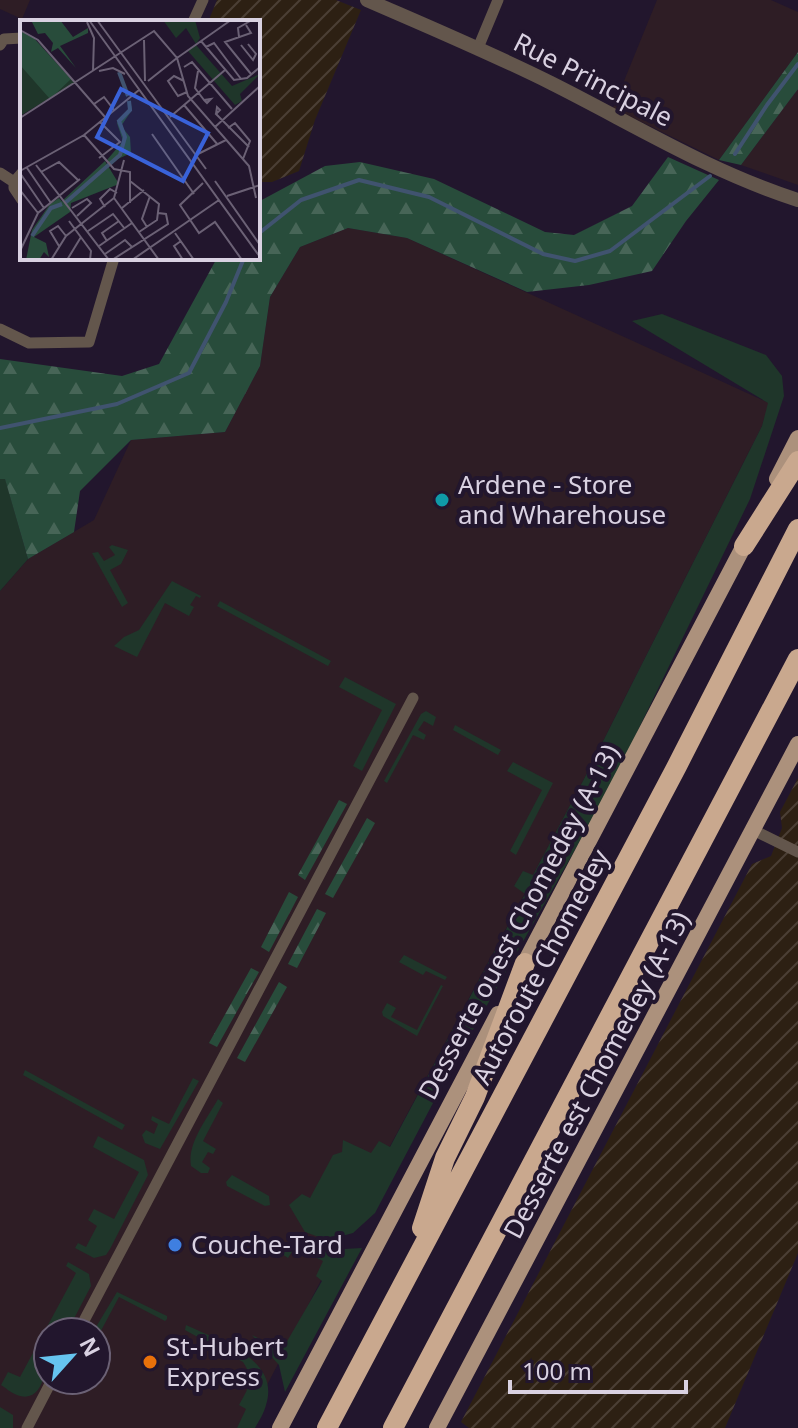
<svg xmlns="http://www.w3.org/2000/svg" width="798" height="1428" viewBox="0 0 798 1428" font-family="'Noto Sans',sans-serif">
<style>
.commercial{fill:#2e1d25;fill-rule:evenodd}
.industrial{fill:url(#industrial-furrows)}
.green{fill:#1f362a}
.forest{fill:url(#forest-firs)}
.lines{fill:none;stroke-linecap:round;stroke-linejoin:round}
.stream{stroke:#40536f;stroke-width:4}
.minor{stroke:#63564c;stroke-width:11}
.tertiary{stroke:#63564c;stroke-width:14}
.primary{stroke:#ac917c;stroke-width:16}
.motorway{stroke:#c9a88e;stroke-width:20}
.culture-dot{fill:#0f9aa8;stroke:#22162d;stroke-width:3}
.shop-dot{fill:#3f7fe0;stroke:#22162d;stroke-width:3}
.food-dot{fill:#e8710a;stroke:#22162d;stroke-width:3}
.labels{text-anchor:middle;stroke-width:8;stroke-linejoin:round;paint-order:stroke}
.street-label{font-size:26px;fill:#d9d1e1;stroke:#22162d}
.poi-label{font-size:26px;fill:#d9d1e1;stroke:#22162d;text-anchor:start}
.inset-river{fill:none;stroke:#40536f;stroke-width:4}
.inset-road{fill:none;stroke:#6b6175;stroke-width:2}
.view{fill:#3962d9;fill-opacity:0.15;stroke:#3962d9;stroke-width:4}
.inset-edge{fill:none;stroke:#d9d1e1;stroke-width:4}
</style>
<defs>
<pattern id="industrial-furrows" width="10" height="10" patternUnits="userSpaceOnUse" patternTransform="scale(2)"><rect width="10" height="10" fill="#2d2013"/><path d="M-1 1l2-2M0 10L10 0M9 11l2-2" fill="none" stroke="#4b3f35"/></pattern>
<pattern id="forest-firs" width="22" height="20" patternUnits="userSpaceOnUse" patternTransform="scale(2)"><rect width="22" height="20" fill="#284c3b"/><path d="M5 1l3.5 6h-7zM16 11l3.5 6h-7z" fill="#476557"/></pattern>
</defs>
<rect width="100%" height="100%" fill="#22162d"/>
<path class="commercial" d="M0,0H30L22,19L0,9Z
M657,0H771L798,12V52L719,160L613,108Z
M798,89V185L741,165Z
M348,228L407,238L769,403L762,426L584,779L533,875L514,885L525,893L389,1148L245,1428H0V591L28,559L94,520L131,440L225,432L260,366L270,297L300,247ZM48,1332H96V1380H48Z"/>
<path class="industrial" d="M217,0H336L361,10L315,120L299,171L272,182H258V22H208Z
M798,778V1253L725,1428H469L461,1422L752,864L771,856L782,828L780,812Z"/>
<path class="green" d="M662,314L766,355L782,376L784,396L750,499L610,788L452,1067L375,1213L353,1233L327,1240L305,1232L289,1205L302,1194L310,1198L333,1155L342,1152L343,1140L371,1153L379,1141L390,1147L525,894L514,886L523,871L533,875L584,779L762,426L768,403L632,321Z
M5,478L28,559L0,591V479Z
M112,545L128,550L121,564L110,570L128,603L122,607L92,553L98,552L104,561L115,555L109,547Z
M172,581L201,596L200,598L196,596L190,605L194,607L189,616L165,603L137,657L114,646L124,637L139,630Z
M220,601L331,661L328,666L217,606Z
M345,677L396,704L362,771L353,766L382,710L339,687Z
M426,711L436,717L433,726L424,721L418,730L426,735L424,740L413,735L387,783L384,781L421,714Z
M455,725L501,750L498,755L453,730Z
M513,762L553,783L516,855L510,851L542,790L507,771Z
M404,955L447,977L445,980L426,971L423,975L399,962Z
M441,985L443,986L417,1036L383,1016L382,1012L387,1003L396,1008L391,1017L417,1030Z
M25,1070L125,1125L122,1130L23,1075Z
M193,1078L199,1081L160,1149L145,1143L142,1135L146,1130L154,1134L158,1124L151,1120L152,1116L169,1124Z
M218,1099L223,1103L203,1141L216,1149L213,1154L208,1152L202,1162L210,1168L208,1173H201L191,1166C187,1143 207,1119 218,1099Z
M98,1136L144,1160L148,1175L110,1249L106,1255L94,1258L75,1248L78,1243L86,1247L97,1226L88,1220L94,1209L114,1219L139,1172L93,1147Z
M232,1175L269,1196L270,1205L265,1206L227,1186L226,1182Z
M298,1242C324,1254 336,1249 362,1248L285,1392L279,1365L252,1335L282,1350L322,1281L316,1276L323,1261L295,1247L288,1258L282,1254L287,1245Z
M68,1262L89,1274L91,1286L67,1332H48C48,1350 49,1407 17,1395C11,1393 6,1388 1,1385L8,1372L20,1377L76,1273L66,1266Z
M117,1292L167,1316V1319L165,1321L119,1297L96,1340V1332H93Z
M186,1325C217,1340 281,1358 266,1405C264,1413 259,1421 255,1428H237L246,1409L239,1405C248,1389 255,1379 243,1362L185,1330Z
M0,1407L13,1415V1428H0Z"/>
<path class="forest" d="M798,52V89L741,165L719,160Z
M668,157L719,180L686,221L652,271L589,285L527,292L407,238L348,228L300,247L270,297L260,366L225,432L131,440L80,491L74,532L28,559L5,479H0V359L122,376L159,364L217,258H258V202L325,166L360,162L434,179L545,232L574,235L632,206Z
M339,800L347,804L305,880L298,875Z
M367,818L375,823L333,898L325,894Z
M289,892L298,897L269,952L261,947Z
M317,909L326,913L297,968L288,964Z
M251,968L259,972L217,1047L209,1043Z
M279,982L287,987L245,1062L237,1058Z"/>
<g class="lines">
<path class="stream" d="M735,154L767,105L798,64
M258,234L301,200L359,180L429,197L543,254L575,261L610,251L710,176
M0,428L117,404L189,373L226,302L244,258"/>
<path class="minor" d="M193,22L203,0
M0,45L4,39L22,38
M478,48L498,0
M0,173L14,182V188L22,200
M14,182L22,173
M0,329L29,343L89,342L114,258
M753,830L798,852
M78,1332L413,698
M27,1428L52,1380"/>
<path class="tertiary" d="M367,0C429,27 491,53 551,83C633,124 710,172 798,200"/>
<path class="primary" d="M777,479L798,438
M520,972L749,536
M280,1428L498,1014
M437,1428L798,744"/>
<path class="motorway" d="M744,546L798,461
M422,1228L445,1158L475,1097L525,963
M327,1428L677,766L798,529
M393,1428L798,659"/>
</g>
<circle class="culture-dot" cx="442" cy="500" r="8"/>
<circle class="shop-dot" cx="175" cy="1245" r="8"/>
<circle class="food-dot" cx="150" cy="1362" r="8"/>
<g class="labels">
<g class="street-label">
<text transform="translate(593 80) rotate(27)" y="9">Rue Principale</text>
<text transform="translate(519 922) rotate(-62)" y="9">Desserte ouest Chomedey (A-13)</text>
<text transform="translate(541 967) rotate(-62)" y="9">Autoroute Chomedey</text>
<text transform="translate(597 1075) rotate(-62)" y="9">Desserte est Chomedey (A-13)</text>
</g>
<g class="poi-label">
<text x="458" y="494">Ardene - Store<tspan x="458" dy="30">and Wharehouse</tspan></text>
<text x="191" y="1254">Couche-Tard</text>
<text x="166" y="1356">St-Hubert<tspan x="166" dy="30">Express</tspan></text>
</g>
</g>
<g transform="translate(20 20)">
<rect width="240" height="240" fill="#22162d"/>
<path d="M143,0H175L180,18L176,24L166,8L156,18ZM0,11L55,63L0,96ZM176,25L212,66L240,54L220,74L222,81L215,85L168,31Z" fill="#1f362a"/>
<path d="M11,0H40L53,17L68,8V13L40,26L56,48L38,28L31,32L33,23L25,13L18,14ZM0,11L12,16L51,59L30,79L0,45ZM110,79L112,90L101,106L110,117L111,133L89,143L87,140L103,121L97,103L109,90ZM85,141L99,164L51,183L50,192L14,217L26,223L29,237L24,232L19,240H6L12,210L30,184L39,178L45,185L42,181Z" fill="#284c3b"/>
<path class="inset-river" d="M99,52L108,76M45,183L100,135L105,117L99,101L110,90L109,81M12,216L31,188L42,184"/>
<path class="inset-road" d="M69,0L240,237M77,0L186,149M67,2L74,18L73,51M226,5L231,13L205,22L231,54M0,10L18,20L85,97M219,17L218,8L232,0M124,20L125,61M181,21L214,60L227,58L240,47M221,25L233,40L236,34L228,24M186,27L194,23L221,59M164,47L172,42L212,89M79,51L93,48L105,54M178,51L175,68L184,80L191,79L187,83L184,80M128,61L157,38L168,76L229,146L236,178M164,61L154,56L148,61L158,76L167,72M74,84L84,77L94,90M164,85L198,125M196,94L197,87L200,90L196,94L229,127M150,97L205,50M0,98L134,11L157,38L211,0M195,107L240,66M208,108L215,103L230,121L223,139M132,114L174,174M64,115L94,149L110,152V183M176,135L206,120M79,138L100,122L80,102M16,145L89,240M7,148L31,183M0,151L64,115L119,70M21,152L39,142L59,161M0,153L24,188M110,161L139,184L137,200L119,212M195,161L240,225M183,163L160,185L179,213L195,202L222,240M0,170L18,193M207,176L240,165M94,178L139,240M85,187L80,179L90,169L97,173M52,188L67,179L71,183L57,196M102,188L124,170M49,201L71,231L70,240M127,207L122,199L130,176M68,211L93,194L105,209M155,213L174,240M87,221L82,213L99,201M161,221L154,226L163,240M39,226L30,211L38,206L46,216M79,226L112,203M0,231L18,193L60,159M85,234L105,220L112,227M31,240L46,216L94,178L104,140M47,240L61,217M92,240L148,204L146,194L138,193M112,240L199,180"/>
<path class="view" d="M101,69L188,113L163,161L77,117Z"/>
<rect width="240" height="240" class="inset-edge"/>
</g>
<g transform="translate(72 1356) rotate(63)"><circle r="38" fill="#22162d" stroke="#6b6175" stroke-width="2"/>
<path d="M0-6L14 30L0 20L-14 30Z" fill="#66c4ef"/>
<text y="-12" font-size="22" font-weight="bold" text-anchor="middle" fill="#d9d1e1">N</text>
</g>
<path d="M510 1380v12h176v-12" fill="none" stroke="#d9d1e1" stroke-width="4"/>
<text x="522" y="1380" font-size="24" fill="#d9d1e1" stroke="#22162d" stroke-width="6" paint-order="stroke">100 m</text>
</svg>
